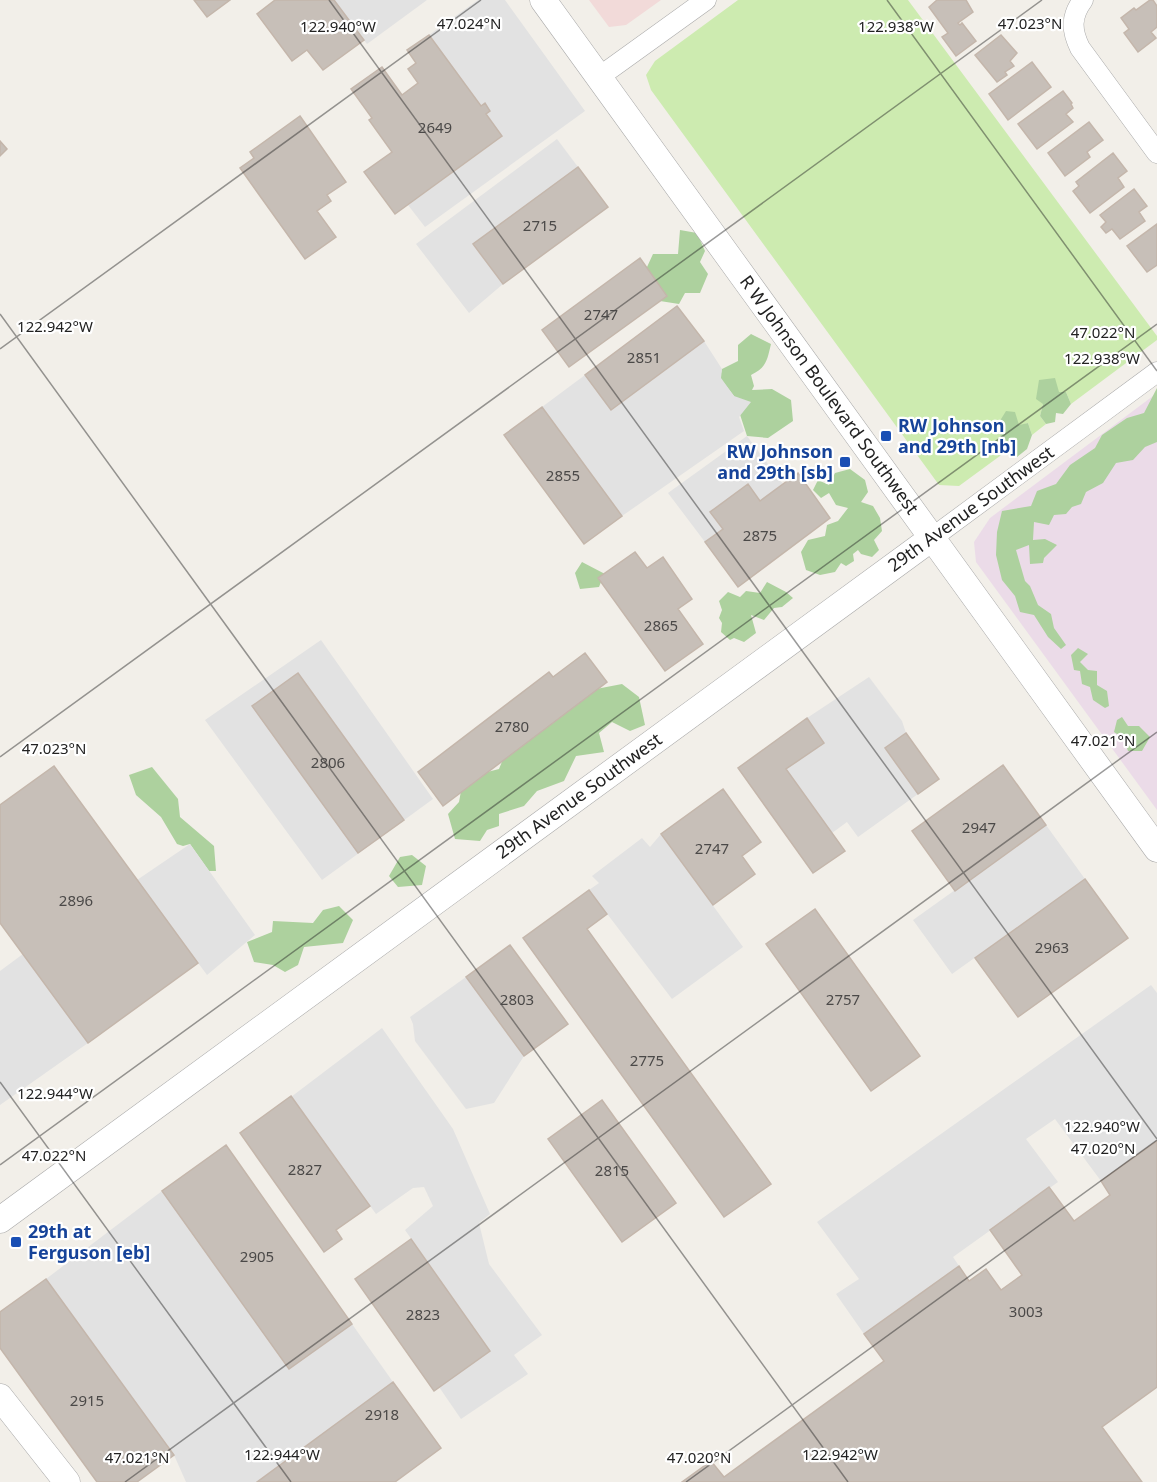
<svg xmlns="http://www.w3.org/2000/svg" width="1157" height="1482" viewBox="0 0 1157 1482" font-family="'Noto Sans',sans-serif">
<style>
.commercial{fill:#f2dad9}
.industrial{fill:#ebdbe8}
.grass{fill:#cdebb0}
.forest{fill:#add19e}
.parking{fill:#e2e2e2}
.building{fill:#c7bfb8;stroke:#c4b6ab;stroke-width:1.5}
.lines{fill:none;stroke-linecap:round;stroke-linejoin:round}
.minor-casing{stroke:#a9a9a9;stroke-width:21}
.tertiary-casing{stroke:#a9a9a9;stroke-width:27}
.minor{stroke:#fff;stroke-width:20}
.tertiary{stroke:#fff;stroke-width:26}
.ticks{fill:none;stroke:#222;stroke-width:1.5;stroke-opacity:0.45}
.transit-dot{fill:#1a4fb4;stroke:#fff;stroke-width:2}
.labels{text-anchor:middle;stroke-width:4.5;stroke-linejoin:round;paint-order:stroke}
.number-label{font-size:15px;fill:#4b4948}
.street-label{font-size:18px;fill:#222;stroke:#fff}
.transit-label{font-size:18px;font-weight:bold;fill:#164399;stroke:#fff;text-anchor:start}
.ticks-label{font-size:15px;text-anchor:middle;fill:#222;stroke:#fff;stroke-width:4.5;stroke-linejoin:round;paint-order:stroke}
</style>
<rect width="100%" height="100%" fill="#f2efe9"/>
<path class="commercial" d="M589,0H661L626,25L609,27Z"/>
<path class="industrial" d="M1157,393V810L976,562L974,542L990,518Z"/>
<path class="grass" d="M738,0H908L1157,336V340L1071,404L1066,392L1043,404L1040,416L1046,424L1032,435L1028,423L1019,426L998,424C1001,435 1000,441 1004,453L959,486L939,485L651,90L646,75L655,61Z"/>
<path class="forest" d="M680,230L697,233L705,251L700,262L708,274L700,293H685L679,304L660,301L646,279L647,267L653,254H678Z
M751,334L771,344C767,360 767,367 751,375L754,386L752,390L772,389L791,400L793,421L768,438L747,436L734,396L720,378L722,369L738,361V345Z
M1055,378L1059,392H1066L1071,404L1063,414L1056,413L1055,422L1046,424L1040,416L1043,404L1036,399L1039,380Z
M1157,388V442L1145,447L1133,460L1116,463L1103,483L1086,492L1081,504L1072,507L1066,514L1054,515L1049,525L1034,522L1033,540L1045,539L1057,545L1044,558L1043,563L1030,564L1029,545L1016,550L1025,581L1030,586L1038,605L1051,614L1054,628L1066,645L1061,649L1048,637L1034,615L1020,612L1015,596L1002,580L996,555L997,532L1002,511L1031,506L1037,491L1056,484L1070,465L1095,448L1102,435L1127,418L1144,413Z
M1006,411L1015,412L1019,425L1028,423L1032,435L1027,449L1017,457L1004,453C1000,441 1001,435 998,424Z
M850,469L865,480L868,492L861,502L873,506L880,518L882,531L874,540L879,550L872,557L861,554L858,550L853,554L854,561L846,566L841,563L835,572L820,575L806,570L801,552L808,540L825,536L827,525L838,521L848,508L836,505L829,493L821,498L813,490L818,480L829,485L835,473Z
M582,562L605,574L598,578L601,582L599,587L580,589L575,573Z
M767,582L786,592L793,598L782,607L774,608L764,620L751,615L756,633L744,642L734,638L730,640L721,632L722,623L719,618L722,610L719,601L728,592L740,597L746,591L760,593Z
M1078,648L1088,654L1080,662L1088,670L1097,671V685L1107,691L1109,706L1105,708L1093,700L1090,687L1082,684L1080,671L1074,670L1071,655Z
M622,684L639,697L645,725L630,731L612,722L599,733L604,752L576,756L564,781L537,791L524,806L499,814V826L487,830L480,841L455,839L448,814L459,802L461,791L468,777L499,769L510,742L539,718L575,706L591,690Z
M1122,717L1128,726H1139L1150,737L1142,751H1128L1123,738L1114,732L1117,720Z
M152,767L178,799L180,817L214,846L216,871H209L190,844L183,846L177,844L161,817L136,795L129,775Z
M412,855L426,866L422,885L398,887L389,876L400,857Z
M339,906L353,920L343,943L304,947L298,965L285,972L273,965L254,962L247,942L272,932L273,921L313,923L323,910Z"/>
<path class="parking" d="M334,0H427L367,44Z
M478,0H505L585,111L425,227L408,205L502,137L486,114L490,110L485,104L481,106L429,35Z
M557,139L578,167L474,244L503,284L469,313L416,244Z
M704,341L722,369L721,378L734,396L751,402L739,417L744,431L622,516L542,407L585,375L612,410Z
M747,436L783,484L760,501L748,484L711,513L723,529L705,542L668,493Z
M321,640L433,799L322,880L205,720Z
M869,677L902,721L906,733L885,748L918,794L858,837L847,822L832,833L786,769L824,743L807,718Z
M1046,825L1085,879L952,974L913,920Z
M661,834L743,947L672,999L589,890L599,883L592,876L642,838L650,847Z
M190,844L255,935L207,975L137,880Z
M23,954L88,1043L0,1105V971Z
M466,977L524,1056L494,1103L466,1109L415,1041L413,1024L410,1017Z
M1151,985L1157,993V1141L1101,1181L1055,1119L1026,1139L1058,1182L953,1257L959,1266L864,1334L836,1294L859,1279L817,1222Z
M382,1028L453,1129L490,1214L479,1223L489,1264L542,1335L514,1355L528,1374L461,1419L439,1387L490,1351L405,1230L433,1206L424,1187L413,1188L376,1214L291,1097Z
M162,1191L289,1368L352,1324L393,1382L257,1482H186L174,1455L46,1279Z"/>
<path class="building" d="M194,0H230L207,17Z
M275,0H334L364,40L323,70L307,50L292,61L257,14Z
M937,0H966L973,12L958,23L960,25L962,23L976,41L956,56L942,37L948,33L929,7Z
M1150,0H1153L1157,6V27L1151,32L1156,38L1138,52L1124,33L1129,29L1121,18L1134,8L1136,10Z
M429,35L481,106L485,103L490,111L486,114L502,136L395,214L364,172L392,152L369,120L372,118L351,89L382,67L402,95L418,83L408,69L416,63L407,50Z
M1001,35L1017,53L1010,61L1014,66L1005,72L1007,75L997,82L975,55Z
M1032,62L1051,87L1008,120L989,94Z
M1063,91L1072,103L1071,104L1073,108L1066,114L1073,122L1037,149L1018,124Z
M300,116L346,182L327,195L331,201L317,211L336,237L305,259L240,168L254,158L250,152Z
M1089,122L1103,140L1087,152L1090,157L1065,176L1048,153Z
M0,141L7,149L0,156Z
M1113,153L1127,171L1118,178L1124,187L1090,213L1073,191L1079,186L1076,182Z
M578,167L608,207L503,284L473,244Z
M1134,189L1147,206L1139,212L1145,221L1120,239L1112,229L1106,233L1101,227L1106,222L1100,215Z
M1157,224V265L1147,272L1127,246Z
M640,258L667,296L569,367L542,330Z
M677,306L704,341L611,410L585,375Z
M542,407L622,516L584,544L504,435Z
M798,473L830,518L738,587L705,542L723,529L710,512L748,484L760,501Z
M635,552L647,568L663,557L692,599L678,609L703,644L665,671L598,578Z
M585,653L607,682L443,806L418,772L549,672L553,677Z
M298,673L404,820L358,853L252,706Z
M807,718L824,743L786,769L845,851L813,873L738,768Z
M906,733L939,779L918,794L885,748Z
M1003,765L1046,825L955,891L912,831Z
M54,766L198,963L88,1043L0,923V805Z
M723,789L761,842L742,856L755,874L713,905L661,834Z
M1085,879L1128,938L1018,1017L975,958Z
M589,890L607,914L587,929L771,1184L724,1217L523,938Z
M815,909L920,1056L871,1091L766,944Z
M510,945L568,1024L524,1056L466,977Z
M291,1096L370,1206L336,1230L342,1239L324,1252L240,1133Z
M602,1100L676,1203L622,1242L548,1139Z
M1157,1141V1387L1102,1427L1142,1482H682L711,1461L724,1477L884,1361L864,1334L959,1266L969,1281L986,1269L1001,1290L1022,1275L990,1230L1049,1187L1074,1221L1110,1195L1101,1181Z
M226,1145L352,1324L289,1369L162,1191Z
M411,1239L490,1351L434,1391L355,1279Z
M46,1279L174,1455L137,1482H97L0,1348V1312Z
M393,1382L441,1448L395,1482H257Z"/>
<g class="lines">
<g class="minor-casing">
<path id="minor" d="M1083,0C1071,16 1071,30 1080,48L1157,153
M599,77L706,0
M932,538L1157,372"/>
</g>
<g class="tertiary-casing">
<path id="tertiary" d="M543,0L1157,849
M0,1220L932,538
M0,1397L67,1482"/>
</g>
<use href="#minor" class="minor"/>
<use href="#tertiary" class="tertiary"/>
</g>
<path class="ticks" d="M329,0L1157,1139M887,0L1157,371M0,314L848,1482M0,349L481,0M0,757L1042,0M0,1082L291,1482M0,1165L1157,324M125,1482L1157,732M686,1482L1157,1140"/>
<g class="transit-dot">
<rect x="880" y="430" width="12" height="12" rx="3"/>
<rect x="839" y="456" width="12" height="12" rx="3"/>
<rect x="10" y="1236" width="12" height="12" rx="3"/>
</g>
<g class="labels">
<g class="number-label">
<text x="435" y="133">2649</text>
<text x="540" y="231">2715</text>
<text x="601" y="320">2747</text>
<text x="644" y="363">2851</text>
<text x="563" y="481">2855</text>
<text x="760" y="541">2875</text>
<text x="661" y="631">2865</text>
<text x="512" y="732">2780</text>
<text x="328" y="768">2806</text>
<text x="979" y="833">2947</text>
<text x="712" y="854">2747</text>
<text x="76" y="906">2896</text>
<text x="1052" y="953">2963</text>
<text x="517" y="1005">2803</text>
<text x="843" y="1005">2757</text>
<text x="647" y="1066">2775</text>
<text x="305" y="1175">2827</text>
<text x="612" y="1176">2815</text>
<text x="257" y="1262">2905</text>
<text x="1026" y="1317">3003</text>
<text x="423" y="1320">2823</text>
<text x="87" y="1406">2915</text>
<text x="382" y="1420">2918</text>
</g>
<g class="street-label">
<text transform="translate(829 395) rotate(54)" y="6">R W Johnson Boulevard Southwest</text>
<text transform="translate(971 509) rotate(-36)" y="6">29th Avenue Southwest</text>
<text transform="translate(579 796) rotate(-36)" y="6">29th Avenue Southwest</text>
</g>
<g class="transit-label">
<text x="898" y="432">RW Johnson<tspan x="898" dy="21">and 29th [nb]</tspan></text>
<text x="833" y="458" text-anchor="end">RW Johnson<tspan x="833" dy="21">and 29th [sb]</tspan></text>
<text x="28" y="1238">29th at<tspan x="28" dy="21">Ferguson [eb]</tspan></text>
</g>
</g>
<g class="ticks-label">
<text x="469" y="29">47.024°N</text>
<text x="1030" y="29">47.023°N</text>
<text x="338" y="32">122.940°W</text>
<text x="896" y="32">122.938°W</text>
<text x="55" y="332">122.942°W</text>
<text x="1103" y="338">47.022°N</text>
<text x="1102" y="364">122.938°W</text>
<text x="1103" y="746">47.021°N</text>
<text x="54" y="754">47.023°N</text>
<text x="55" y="1099">122.944°W</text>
<text x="1102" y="1132">122.940°W</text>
<text x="1103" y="1154">47.020°N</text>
<text x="54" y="1161">47.022°N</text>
<text x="282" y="1460">122.944°W</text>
<text x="840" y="1460">122.942°W</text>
<text x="137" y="1463">47.021°N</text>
<text x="699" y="1463">47.020°N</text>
</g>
</svg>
